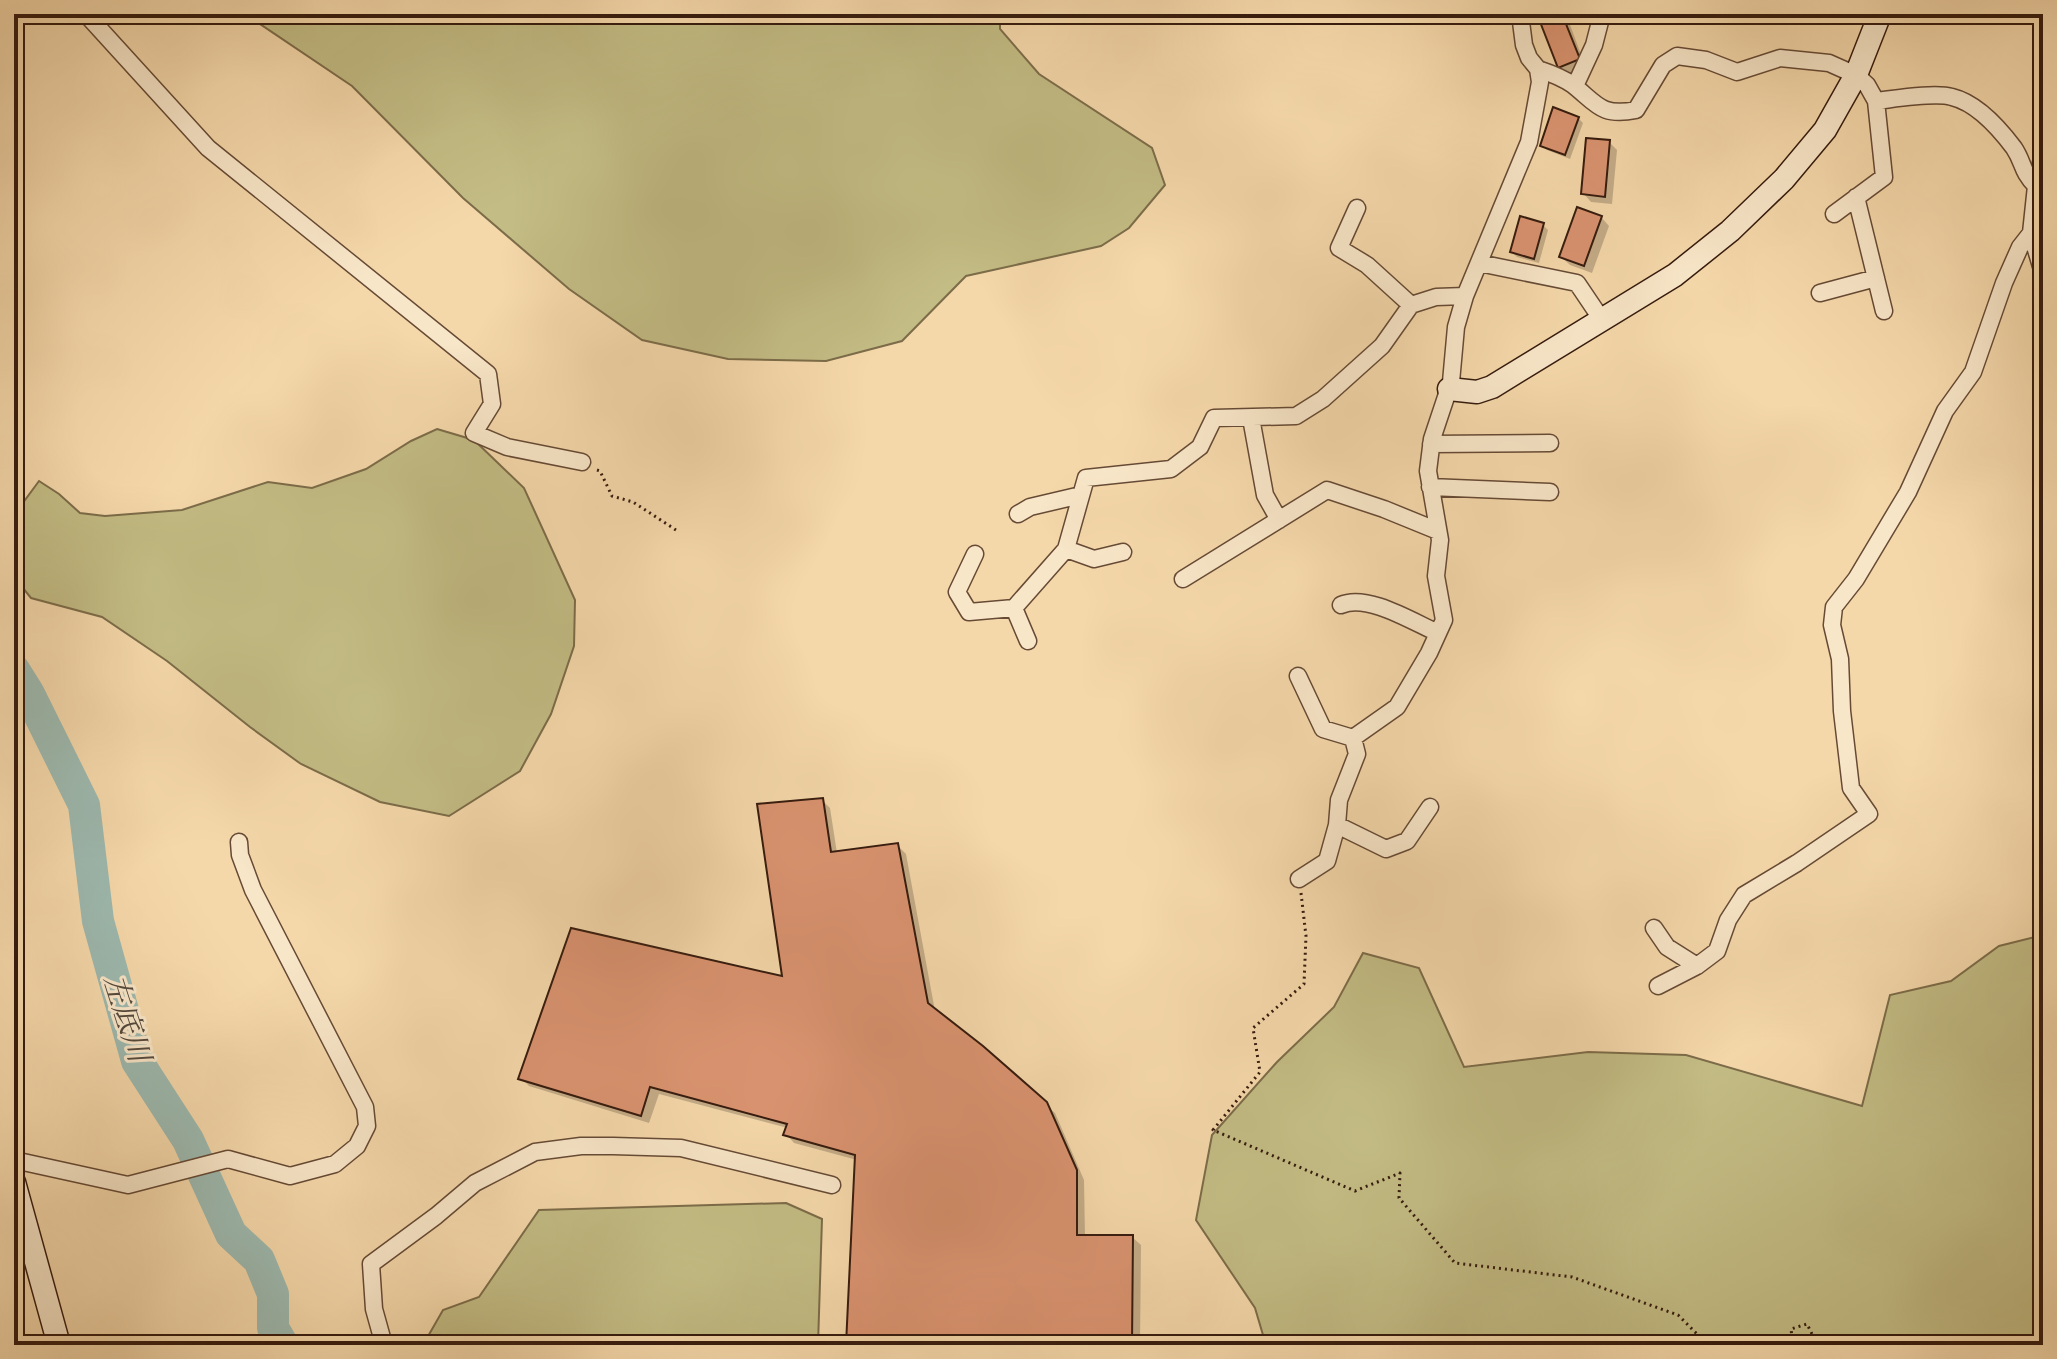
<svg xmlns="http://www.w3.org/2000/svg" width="2057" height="1359" viewBox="0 0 2057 1359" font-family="'IM FELL English','Noto Serif JP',serif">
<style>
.green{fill:#c3bc84;stroke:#7c6c49;stroke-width:2}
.shadow{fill:#0003}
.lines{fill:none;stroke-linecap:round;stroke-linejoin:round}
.river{stroke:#9db9af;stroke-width:32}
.building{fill:#da9370;stroke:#361b0e;stroke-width:2}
.street-casing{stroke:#664a35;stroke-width:19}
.secondary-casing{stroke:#361b0e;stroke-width:25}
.path{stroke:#361b0e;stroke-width:3;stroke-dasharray:2 4;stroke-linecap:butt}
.street{stroke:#f8e6c8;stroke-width:16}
.secondary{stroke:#f8e6c8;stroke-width:22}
.labels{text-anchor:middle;stroke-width:6;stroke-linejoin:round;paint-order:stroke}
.water-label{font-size:30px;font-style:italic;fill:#554a3e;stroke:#f8e6c8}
</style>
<rect width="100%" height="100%" fill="#f5d8aa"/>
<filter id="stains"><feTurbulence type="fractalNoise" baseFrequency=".0025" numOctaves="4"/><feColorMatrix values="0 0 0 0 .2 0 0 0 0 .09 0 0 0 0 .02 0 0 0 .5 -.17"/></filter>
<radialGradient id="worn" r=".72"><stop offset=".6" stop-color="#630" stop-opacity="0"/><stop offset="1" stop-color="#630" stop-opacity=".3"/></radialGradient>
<path class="green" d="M245,14H1000V29L1039,74L1152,148L1165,185L1129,228L1101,246L966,276L902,341L826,361L728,359L642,340L569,289L463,198L352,86Z
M437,429L474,440L524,488L575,600L574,646L551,714L520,771L449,816L380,802L301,764L250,727L167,661L102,617L31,598L14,577V515L39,481L59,494L80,513L105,516L182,510L268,482L312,488L366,469L411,441Z
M2043,935V1345H1266L1255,1308L1196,1220L1212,1135L1277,1062L1334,1007L1363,953L1419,968L1464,1067L1588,1052L1686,1055L1862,1106L1890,995L1951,981L1999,946Z
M786,1203L822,1219L818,1345H423L443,1310L479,1297L539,1210Z"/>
<path class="shadow" d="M1539,14H1566L1586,68L1568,75L1560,67Z
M1578,118L1583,123L1570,159L1547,150L1542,145Z
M1609,142L1617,150L1612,204L1591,202L1583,193Z
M1601,217L1609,226L1592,273L1570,265L1561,257Z
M1543,225L1548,230L1539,263L1517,257L1512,252Z
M822,800L830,808L837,853L898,846L906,854L935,1011L1055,1113L1084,1180L1085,1237H1132L1141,1245L1140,1345H848L857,1160L794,1143L786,1134L788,1128L659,1094L649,1123L529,1086L521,1078L784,978Z"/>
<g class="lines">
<path class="river" d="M14,670L29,694L84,805L98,921L137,1061L188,1140L231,1234L259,1260L273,1294V1328L283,1345"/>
</g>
<path class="building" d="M1537,14H1562L1580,59L1558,68Z
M1553,107L1579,117L1565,155L1540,146Z
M1586,138L1610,140L1605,197L1581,194Z
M1577,207L1602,216L1584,266L1559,257Z
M1520,216L1544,223L1534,259L1510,252Z
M823,798L831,852L898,843L928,1003L983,1046L1047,1102L1077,1170V1235H1133L1132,1345H846L855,1155L783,1135L787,1124L650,1087L641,1116L518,1079L571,928L782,976L757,804Z"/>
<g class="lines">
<g class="street-casing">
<path id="street" d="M86,14L208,148L488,374L492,404L474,433L507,447L582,462
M1538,69C1550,73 1563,78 1573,85C1597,104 1601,117 1636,110L1663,65L1677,56L1706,60L1737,72L1780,58L1829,63L1856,75L1867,85L1876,101C1894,99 1935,92 1952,97C1977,103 1999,128 2014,148C2024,163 2021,171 2036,186
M1575,86L1594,45L1602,14
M2043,154L2036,186L2031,233L2043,273
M1856,197L1884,311
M1357,208L1339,248L1367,265L1411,305
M1834,214L1884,177L1876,101
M1479,263L1577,283L1602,320
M1820,293L1876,278
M1251,418L1265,495L1279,520
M1431,444L1550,443
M1430,487L1550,492
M1018,514L1030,507L1081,495
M1066,549L1094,559L1123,552
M975,554L957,592L969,612L1014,608L1066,549L1086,478L1171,469L1200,447L1214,418L1296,416L1323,399L1382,346L1411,305L1436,297L1465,296
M1183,579L1327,490L1384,509L1438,531
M1341,605C1367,593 1413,622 1438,633
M1014,608L1028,641
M1298,676L1323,729L1353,738
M1337,825L1386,849L1407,841L1430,807
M1299,879L1327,861L1337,825L1339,800L1357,754L1353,738L1397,707L1429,653L1444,620L1436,576L1440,540L1428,471L1432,439L1451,382L1456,327L1465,296L1529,142L1540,82L1538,69L1529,58L1524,45L1520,14
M1654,928L1667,947L1697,966
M1658,986L1697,966L1717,951L1728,920L1744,895L1797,863L1869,814L1851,788L1842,711L1840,659L1832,625L1834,607L1856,579L1908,492L1945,411L1973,372L2004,283L2020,247L2031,233L2043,231
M14,1160L128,1185L228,1159L290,1176L335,1164L357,1146L367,1126L365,1107L253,890L240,855L239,842
M384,1345L374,1309L371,1264L436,1216L475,1183L535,1152L581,1146H613L681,1148L832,1185"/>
</g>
<g class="secondary-casing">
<path id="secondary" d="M1449,389L1477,392L1492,387L1675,275L1730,231L1784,179L1825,130L1856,75L1880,14
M14,1182L59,1345"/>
</g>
<path class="path" d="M597,470L600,471L612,496L633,502L676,530
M1301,893L1306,936L1304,984L1253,1028L1260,1072L1213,1130L1355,1191L1400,1173L1399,1198L1455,1263L1572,1277L1678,1315L1708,1345
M1793,1345L1791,1329L1807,1324L1816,1342"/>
<use href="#street" class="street"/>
<use href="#secondary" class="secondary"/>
</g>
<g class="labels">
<g class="water-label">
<text transform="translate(127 1018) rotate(72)" y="10">左底川</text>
</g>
</g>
<rect width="2057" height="1359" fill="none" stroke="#f5d8aa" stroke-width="48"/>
<rect x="16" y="16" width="2025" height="1327" fill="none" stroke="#361b0e" stroke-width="4"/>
<rect x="24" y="24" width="2009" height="1311" fill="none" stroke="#361b0e" stroke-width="2"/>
<rect width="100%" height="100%" filter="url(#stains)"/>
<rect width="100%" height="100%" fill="url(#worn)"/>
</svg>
